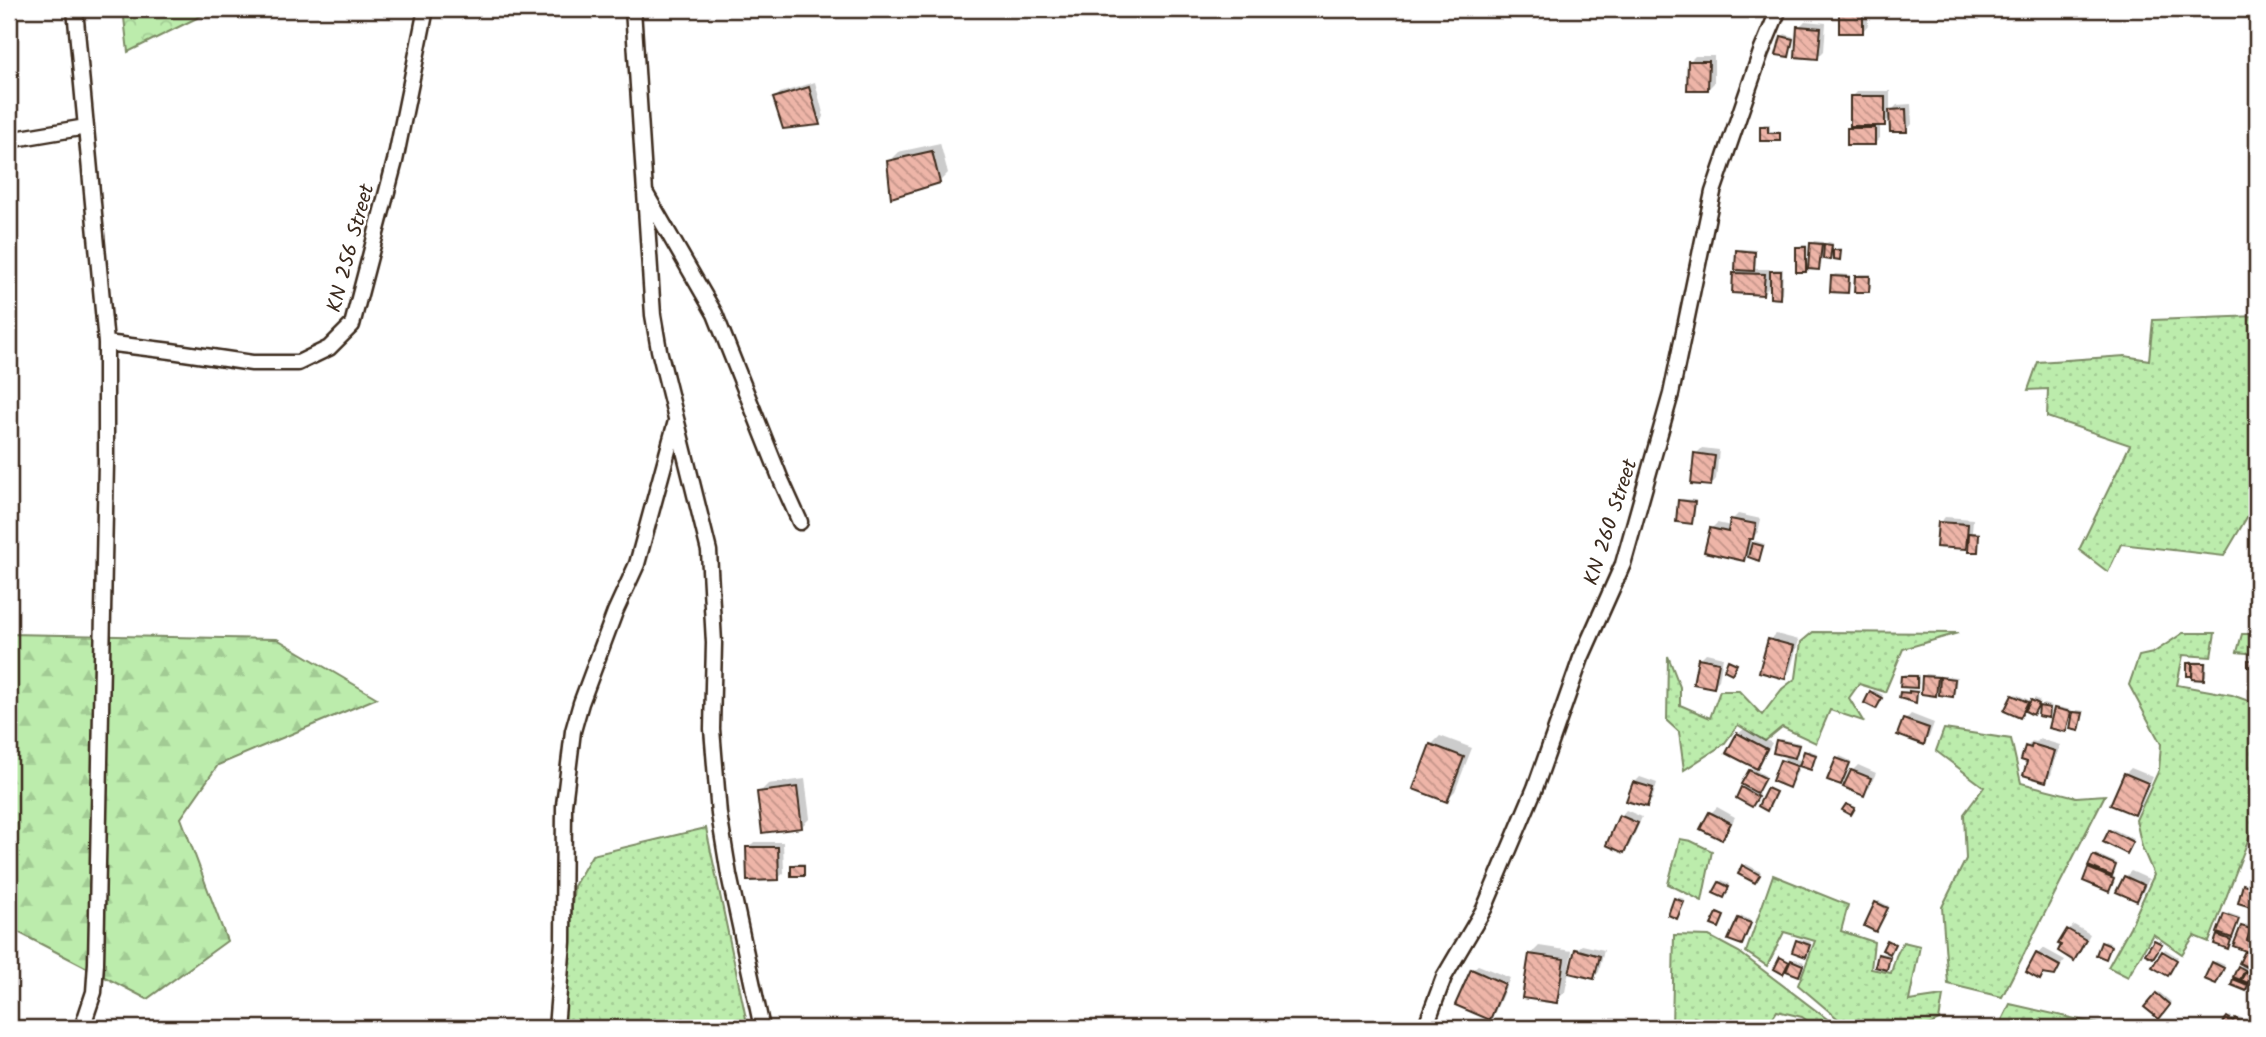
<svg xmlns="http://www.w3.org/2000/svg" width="2266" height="1037" viewBox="0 0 2266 1037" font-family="Kalam,sans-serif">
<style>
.grass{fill:url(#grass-dots);stroke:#7c8b65;stroke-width:2}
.forest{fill:url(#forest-firs);stroke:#7c8b65;stroke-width:2}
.park{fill:url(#park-crowns);stroke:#7c8b65;stroke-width:2}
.shadow{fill:#0003}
.building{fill:url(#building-back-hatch);stroke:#3b2a1e;stroke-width:2}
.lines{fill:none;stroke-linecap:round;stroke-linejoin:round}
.street-casing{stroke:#3b2a1e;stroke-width:19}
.street{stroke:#fff;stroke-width:14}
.labels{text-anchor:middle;stroke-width:5;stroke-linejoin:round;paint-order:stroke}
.street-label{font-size:21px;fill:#3b2a1e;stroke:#fff}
</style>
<defs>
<pattern id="grass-dots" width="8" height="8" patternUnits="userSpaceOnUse" patternTransform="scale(1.75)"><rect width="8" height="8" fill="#bcecac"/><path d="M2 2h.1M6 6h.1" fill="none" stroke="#a2cb94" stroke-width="1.8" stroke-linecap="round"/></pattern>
<pattern id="forest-firs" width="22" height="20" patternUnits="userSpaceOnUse" patternTransform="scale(1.75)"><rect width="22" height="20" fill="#bcecac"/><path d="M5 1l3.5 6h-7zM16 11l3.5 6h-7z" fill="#a2cb94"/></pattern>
<pattern id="park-crowns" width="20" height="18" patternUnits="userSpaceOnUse" patternTransform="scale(1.75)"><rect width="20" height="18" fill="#bcecac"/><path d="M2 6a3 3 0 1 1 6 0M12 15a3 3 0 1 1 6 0" fill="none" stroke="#a2cb94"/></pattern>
<pattern id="building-back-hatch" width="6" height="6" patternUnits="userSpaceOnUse" patternTransform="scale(1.75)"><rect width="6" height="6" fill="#eeb5a8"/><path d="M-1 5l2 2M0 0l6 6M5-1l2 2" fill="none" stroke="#c29388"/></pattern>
</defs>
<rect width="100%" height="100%" fill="#fff"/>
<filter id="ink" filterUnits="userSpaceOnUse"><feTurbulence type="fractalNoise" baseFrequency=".0143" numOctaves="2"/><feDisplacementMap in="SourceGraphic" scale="14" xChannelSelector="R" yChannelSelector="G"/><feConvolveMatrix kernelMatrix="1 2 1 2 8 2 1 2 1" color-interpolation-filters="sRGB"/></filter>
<g filter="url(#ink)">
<path class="grass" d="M2257,316V517L2250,512L2224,556L2121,544L2108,572L2079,550L2130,445L2047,417L2048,389L2028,390L2038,362L2125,356L2149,360L2153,320Z
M1813,632L1958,633L1903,649L1885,692L1859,684L1849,698L1863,721L1830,710L1816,743L1782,727L1765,741L1738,725L1724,744L1684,770L1679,732L1667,721L1668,656L1680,687V705L1710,718L1720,691H1739L1762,715L1782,689L1796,678L1801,642Z
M2183,633H2215L2211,657L2183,655L2177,685L2232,695L2257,704V832L2252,830L2209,942L2194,936L2182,954L2153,934L2128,977L2108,967L2130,927L2154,875L2142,847L2136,820L2159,770L2161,744L2129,685L2139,656L2153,653Z
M2242,634H2257V654L2237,652Z
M1944,729L2011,739L2021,783L2076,797L2105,795L2002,997L1948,984L1942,907L1966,859L1964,814L1984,787L1936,751Z
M706,828L748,1028H560L574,886L592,855Z
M1680,839L1691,841L1712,851L1702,901L1668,884Z
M1773,875L1848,905L1841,931L1874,942L1871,969L1891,973L1896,956L1903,942L1920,946L1909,1001L1943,996L1939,1020C1918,1032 1903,1029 1880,1023L1873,1028H1849L1798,985L1815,941L1784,932L1767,966L1746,952Z
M1674,935L1709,936L1739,952L1839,1028H1817L1802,1017L1777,1011L1766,1028H1725L1694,1017L1685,1028H1672Z
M2010,1004L2115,1028H1998Z"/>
<path class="forest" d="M9,634L277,639L377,698L218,765L181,818L227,941L147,999L16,931L9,929Z"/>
<path class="park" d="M123,9H215L128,52Z"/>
<path class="shadow" d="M1840,9H1868V25L1863,31H1841Z
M1805,21L1826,23L1824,51L1818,57L1799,27Z
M1785,34L1794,37L1788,55L1782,37Z
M1695,56H1714V83L1708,89L1689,62Z
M815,82L824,117L819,123L775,98L780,93Z
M1858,91H1890V112L1897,105L1911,104L1912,124L1907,130L1891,117L1884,124H1880V138L1874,144L1849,129L1852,125V97Z
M1764,124H1770V131H1781V137L1779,139H1762V126Z
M940,143L948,173L939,182L889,161L898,152Z
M1814,241L1823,242V248L1828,242L1833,243L1832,253L1837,248H1842L1841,256L1839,258L1835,253L1830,258L1822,257L1821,266L1818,268H1808L1805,271L1798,248L1801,245H1807V264L1810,265L1812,244Z
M1741,249L1756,250L1755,269H1770L1769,274L1774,269H1783L1782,294L1780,297L1772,284L1763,293L1735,274L1741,268L1738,251Z
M1835,274L1850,275L1849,289L1847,291L1833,276Z
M1859,274H1871V288L1868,290L1857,276Z
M1702,448L1719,450L1716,479L1711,485L1696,454Z
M1682,499L1696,500L1694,520L1692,522L1680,501Z
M1738,514L1761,519L1758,532L1753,537L1751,546L1755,541L1765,544L1759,559L1748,555L1744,559L1711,529L1717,523L1731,526L1732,520Z
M1945,517L1973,519L1972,532H1980L1979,548L1977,551L1970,542L1966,547L1940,523Z
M1776,634L1799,640L1790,671L1784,677L1770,640Z
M1706,653L1723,657L1719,680L1713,686L1700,659Z
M2191,661L2207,662L2206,676L2204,678L2189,675V663Z
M1905,674L1919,675V684L1916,686L1902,677Z
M1926,674L1940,676L1939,681L1945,676L1957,677L1955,692L1953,695L1941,688L1936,694L1924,677Z
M1874,690L1883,695L1878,705L1872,692Z
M1919,690L1915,701L1901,693L1904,691Z
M2016,694L2029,700L2025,708L2028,709L2035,698L2040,701L2032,713L2024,709L2020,716L2013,696Z
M2043,704L2052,706L2048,716L2041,707Z
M2058,707L2072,710L2065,730L2055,709Z
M2077,710L2084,711L2081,726L2079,729L2073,713Z
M1911,714L1934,723L1929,737L1923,743L1905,720Z
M1744,729L1772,743L1762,761L1754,769L1766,776L1755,792L1759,794L1754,803L1743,788L1746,785L1744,784L1751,771L1755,766L1738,734Z
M1440,736L1472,748L1455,791L1446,800L1431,745Z
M1780,739L1800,743L1797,754L1793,758L1803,761L1808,750L1817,753L1812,765H1800L1794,780L1789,786L1782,761L1788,754L1778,741Z
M2040,739L2060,745L2051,775L2045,780L2029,760L2027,747L2032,741L2036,742Z
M1840,756L1851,761L1843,781L1829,779Z
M1858,765L1876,773L1869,788L1863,794L1852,771Z
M2131,768L2153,777L2140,808L2134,813L2125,774Z
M1640,777L1657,783L1652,800L1646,805L1634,783Z
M805,779L810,818L801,827L759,793L768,784Z
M1717,807L1735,817L1727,833L1721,838L1711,813Z
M1626,810L1642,817L1630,845L1624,851L1621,816Z
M2113,829L2134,839L2129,849L2111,831Z
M754,842H783L784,873L778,878L748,848Z
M2096,854L2117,863L2110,875L2115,877L2108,890L2090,869L2093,866L2094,856Z
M795,863H805V872L803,875L793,865Z
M1746,864L1761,872L1757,879L1744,866Z
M2131,871L2149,879L2142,894L2136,899L2119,891L2125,877Z
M2250,879L2257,881V907L2240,902L2245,885Z
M1722,880L1730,884L1726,894L1720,883Z
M1678,897L1685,899L1677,917L1676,899Z
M1879,901L1889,906L1878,927L1876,903Z
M2228,913L2240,917L2228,947L2218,936L2222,933Z
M1742,916L1752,921L1744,941L1739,919Z
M2245,924L2252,927L2248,937L2253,939L2249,950L2235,945Z
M2074,925L2090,934L2080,953L2074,959L2068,930Z
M1800,939L1811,942L1805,955L1798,941Z
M2105,941L2112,944L2106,957L2103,943Z
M1582,945L1604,950L1599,972L1593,977L1569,971L1565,992L1556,1001L1530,955L1539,946L1572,951L1569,967L1572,968L1576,950Z
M2043,948L2065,960L2054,974L2045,972L2040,977L2029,971L2038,954Z
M2165,949L2178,957L2170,971L2163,952Z
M2249,950L2257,955V966L2252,971L2248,986L2233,984Z
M1882,953L1891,955L1886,968L1880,955Z
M1795,959L1804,962L1800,971L1792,961Z
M2216,961L2225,965L2218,980L2214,963Z
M1478,965L1510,978L1495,1012L1489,1018L1472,970Z
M2159,992L2171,1002L2159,1016L2147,1006Z
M2230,1016L2236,1020L2239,1017L2244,1020L2239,1028H2222Z"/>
<path class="building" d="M1839,9H1863V33H1839Z
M1797,26L1821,28L1818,59L1795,57Z
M1781,36L1793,39L1789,57L1776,55Z
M1688,61H1709L1708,90H1687Z
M809,87L820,125L783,129L773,98Z
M1850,96H1885V126H1850Z
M1906,109L1907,132H1890L1889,110Z
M1760,126H1768V133H1780V141H1760Z
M1847,128H1875V145H1847Z
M932,151L940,183L891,198L887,161Z
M1810,243L1822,244L1819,270L1808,269Z
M1824,244L1832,245L1830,260L1823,259Z
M1796,247H1806V272H1796Z
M1736,250L1755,252L1754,271L1735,270Z
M1833,250H1841L1840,260L1833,259Z
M1770,271H1781L1780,299L1770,298Z
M1733,273L1765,274L1763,295L1732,293Z
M1831,276L1849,277L1848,293L1830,292Z
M1855,276H1870L1869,292H1854Z
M1694,453L1715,456L1711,486L1691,484Z
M1678,500L1695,502L1692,524L1676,522Z
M1730,519L1756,524L1753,539H1749L1744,561L1704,552L1710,528L1728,532Z
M1938,522L1968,524L1966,549L1936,547Z
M1969,533L1979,534L1978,552H1968Z
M1752,543L1763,546L1759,561L1748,557Z
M1768,639L1794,646L1785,679L1759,672Z
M1698,658L1719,662L1714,688L1693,684Z
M1728,660L1737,664L1732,674L1724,670Z
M2248,660H2257V667H2248Z
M2187,663H2192V676H2187Z
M2193,663H2205L2204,680L2192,679Z
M1901,676H1917V688L1900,687Z
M1922,676L1938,677L1936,696L1921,694Z
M1940,677L1955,679L1953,697L1939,695Z
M1870,691L1882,698L1876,709L1864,703Z
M1909,691L1917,692L1916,703L1899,698L1900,692L1909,693Z
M2012,695L2028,702L2020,718L2004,711Z
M2031,700L2039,704L2033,715L2025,711Z
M2039,706L2050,708L2049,718L2038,716Z
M2054,708L2071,712L2066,732L2049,728Z
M2073,712L2083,713L2079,731L2070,729Z
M1903,719L1929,728L1924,745L1897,735Z
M1737,733L1767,749L1757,769L1726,753Z
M1776,740L1799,745L1795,758L1773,753Z
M1430,744L1464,757L1447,802L1413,789Z
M2032,744L2055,751L2046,782L2023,775L2027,762L2021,760L2025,746L2031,748Z
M1804,751L1816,755L1811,770L1799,766Z
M1836,758L1850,763L1841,785L1827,780Z
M1780,760L1797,766L1789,788L1772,781Z
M1749,770L1765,778L1757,793L1741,784Z
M1851,770L1871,778L1864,796L1843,787Z
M2124,773L2148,783L2135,815L2110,805Z
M1633,782L1653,788L1647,807L1626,801Z
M797,787L802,828L762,833L757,792Z
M1741,787L1758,797L1752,807L1736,798Z
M1767,788L1776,792L1767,811L1758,806Z
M1846,804L1855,808L1851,815L1842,810Z
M1709,812L1731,823L1722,840L1700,829Z
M1619,815L1638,823L1624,853L1606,845Z
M2109,830L2133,842L2127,854L2103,842Z
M746,847H778L779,880L747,881Z
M2093,855L2116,865L2112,876L2088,866Z
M791,865H804V876H791Z
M1742,865L1760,875L1755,883L1738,874Z
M2088,868L2114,879L2109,892L2083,881Z
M2124,876L2144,885L2137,901L2116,892Z
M1719,882L1729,887L1724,898L1713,893Z
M2243,884L2257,888V909L2238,903Z
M1674,898L1684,902L1677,919L1668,915Z
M1875,902L1888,908L1876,932L1864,926Z
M1717,913L1724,916L1719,928L1711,925Z
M2224,914L2239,919L2232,938L2217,933Z
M1738,918L1751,923L1742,945L1728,940Z
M2241,926L2251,929L2247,940L2251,941L2248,952L2233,946Z
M2067,929L2086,940L2074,961L2058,951L2061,945L2058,944Z
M2257,933V953L2250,950Z
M2217,935L2231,940L2228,949L2214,944Z
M1796,940L1810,945L1806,957L1792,952Z
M1887,940L1895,944L1890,954L1882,950Z
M2154,940L2162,944L2153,958L2145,954Z
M2101,942L2111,946L2106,959L2096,955Z
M1575,949L1600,956L1594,979L1569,973Z
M2162,951L2177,960L2168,976L2152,967Z
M2245,951L2257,958V966L2255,971L2239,963Z
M2036,953L2060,966L2055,976L2043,974L2040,980L2026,972Z
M1529,954L1564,959L1557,1003L1522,998Z
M1878,954L1890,957L1887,970L1875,967Z
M1780,957L1789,962L1783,974L1774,969Z
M1791,960L1803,965L1799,976L1786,971Z
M2212,962L2224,968L2216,984L2204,979Z
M2238,966L2245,970L2240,980L2233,977Z
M1471,969L1505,984L1490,1020L1455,1005Z
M2246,971L2252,974L2248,983L2241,980Z
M2233,979L2248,985L2246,991L2231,985Z
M2156,993L2170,1005L2159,1019L2144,1007Z
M2227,1017L2233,1021L2235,1018L2243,1023L2240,1028H2219Z"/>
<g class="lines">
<g class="street-casing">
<path id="street" d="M75,9L106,343V462L96,963L94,992L82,1028
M633,9L653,315L659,350L709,551L714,643L712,729L719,814L729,875L762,1028
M9,140L86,127
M646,194L715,314L781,480L800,522
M106,343L171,351L252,363H298L329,348L352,325L395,161L426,9
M556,1028L563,942L564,805L573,731L581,703L615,612L637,564L676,421
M1425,1028L1444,977L1484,909L1535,788L1581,658L1623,564L1671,394L1713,192L1761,52L1779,9"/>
</g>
<use href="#street" class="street"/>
</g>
</g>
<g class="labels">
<g class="street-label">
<text transform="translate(350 248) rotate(-75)" y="7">KN 256 Street</text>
<text transform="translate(1610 522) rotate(-72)" y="7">KN 260 Street</text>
</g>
</g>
<rect width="2266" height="1037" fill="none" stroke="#fff" stroke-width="35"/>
<rect x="18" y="18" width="2231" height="1002" fill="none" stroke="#3b2a1e" stroke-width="2.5" filter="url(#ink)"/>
</svg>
